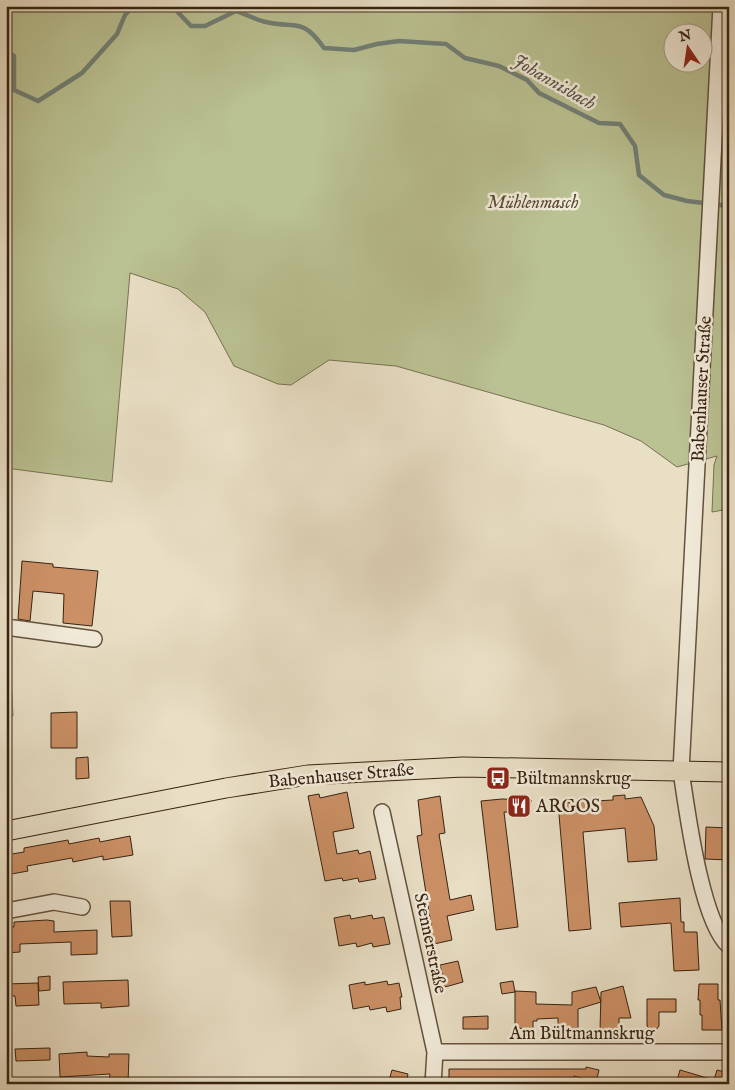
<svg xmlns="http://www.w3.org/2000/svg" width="735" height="1090" viewBox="0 0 735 1090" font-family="'IM FELL English',serif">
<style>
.green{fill:#bac192;stroke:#787252;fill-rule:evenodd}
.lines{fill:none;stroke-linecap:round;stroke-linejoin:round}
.stream{stroke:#717f75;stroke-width:4.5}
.building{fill:#cc9066;stroke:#372312}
.minor-casing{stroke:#64523f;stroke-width:18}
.major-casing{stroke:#372312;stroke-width:21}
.minor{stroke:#f1ead9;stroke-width:15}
.major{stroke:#e9dfc5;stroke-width:19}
.labels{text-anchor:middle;stroke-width:5;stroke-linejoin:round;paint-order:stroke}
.park-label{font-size:18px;font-style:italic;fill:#584a32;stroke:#f1ead9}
.street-label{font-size:18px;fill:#372312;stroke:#f1ead9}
.poi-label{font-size:18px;fill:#372312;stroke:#f1ead9;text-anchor:start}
.water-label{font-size:19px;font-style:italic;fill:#545144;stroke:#f1ead9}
</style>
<rect width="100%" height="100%" fill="#e9dfc5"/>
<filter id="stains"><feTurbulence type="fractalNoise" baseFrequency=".004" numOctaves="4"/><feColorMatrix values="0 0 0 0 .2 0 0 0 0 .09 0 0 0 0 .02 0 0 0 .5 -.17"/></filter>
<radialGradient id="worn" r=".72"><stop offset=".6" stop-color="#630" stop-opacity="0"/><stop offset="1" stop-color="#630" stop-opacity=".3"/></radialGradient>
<path class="green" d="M6,6H729V509L712,512L714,465L717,456L677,467L641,441L604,425L396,366L329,360L291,385L278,384L234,366L205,312L178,289L130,273L112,482L6,468ZM672,32H702V62H672Z
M6,633L9,634L13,716L6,717Z"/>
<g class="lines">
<path class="stream" d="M172,6L191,26H205L236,11C246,14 256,20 266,22C297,29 302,17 324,48L354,50L377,44L399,41L446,44L465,58L499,66L527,80L539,93L599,123L620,124L635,146L639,175L664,195L687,201L729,206
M6,51L14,56V90L38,101L82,73L117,34L125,15L133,6"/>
</g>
<path class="building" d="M22,561L53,564V567L98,571L92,626L63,623L64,594L33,591L30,621L18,619Z
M77,712V748H51V713Z
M88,757L89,778L76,779V758Z
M347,792L354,828L333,832L337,854L358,850L359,854L370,851L376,879L359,882L358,878L343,881L342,878L325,881L308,796L319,794L320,798Z
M625,795V799L641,797L654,826L657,860L628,862L625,828L583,832L591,929L569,931L558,803L613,800V796Z
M440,796L445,833L439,834L450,900L471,895L474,910L447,916L452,940L434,944L417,836L422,835L418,800Z
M502,799L531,800L529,813L504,812L518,927L496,930L481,801Z
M706,827L729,828V860L705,859Z
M130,836L133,855L103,860V856L73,862L72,858L27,866L28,871L6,875V855L24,852V848L68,840L69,844L99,838L100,842Z
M680,898L681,922H684V932H697L699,970L674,971L671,923L621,927L619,903Z
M110,901H130L132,936L112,937Z
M350,915L351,919L372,915L373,919L384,917L390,944L373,947L372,943L357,947L356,943L339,946L334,918Z
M47,920L54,921V932L97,930V954L71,955V942L20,944V952L6,953L7,927H14V922Z
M458,961L463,982L445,987L440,965Z
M50,976V990L39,991L38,977Z
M128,980L129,1006L101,1008V1003L64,1004L63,982Z
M387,981L388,985L399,983L402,997H400L401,1009L387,1012L386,1007L370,1010L369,1006L353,1009L349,985L365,982V985Z
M513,981L515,992L502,994L500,983Z
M38,983L39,1005L16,1006L15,996H6V984Z
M699,984H718V1000H720L722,1030H702V1015H700V1000H698Z
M623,986L631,1018H619V1031H600L601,992Z
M596,987L601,1002L578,1009V1028L558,1029V1018L537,1019V1021H533V1029L515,1028V991L536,992V1004L572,1005V992Z
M647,999H676V1012H659V1026L656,1030H651L647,1026Z
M488,1016V1029H463V1017Z
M50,1048V1060L16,1061L15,1049Z
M87,1052V1056L109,1057V1054H129L128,1084L109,1083L110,1074L60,1077L59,1054Z
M586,1067L599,1070L596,1082L574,1076V1084H449V1069H586Z
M392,1070L408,1074L406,1084H388Z
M680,1070L714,1080L717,1070L729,1073V1084H676Z"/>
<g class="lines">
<g class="minor-casing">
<path id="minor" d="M721,6L681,771C687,810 701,922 729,946
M6,627L94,639
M382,812L435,1052L433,1084
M6,911L54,902L82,907
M435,1052H729"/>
</g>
<g class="major-casing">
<path id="major" d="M6,831L226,788L308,775L463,767L729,772"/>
</g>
<use href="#minor" class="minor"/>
<use href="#major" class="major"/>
</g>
<defs>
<g id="bus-square" transform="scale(1.25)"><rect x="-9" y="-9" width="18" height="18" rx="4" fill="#8f2418" stroke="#f1ead9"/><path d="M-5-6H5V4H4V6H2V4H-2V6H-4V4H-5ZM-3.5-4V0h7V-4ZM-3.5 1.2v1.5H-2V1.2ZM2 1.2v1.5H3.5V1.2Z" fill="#fff"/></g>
<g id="restaurant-square" transform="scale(1.25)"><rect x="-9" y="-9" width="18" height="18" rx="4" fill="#8f2418" stroke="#f1ead9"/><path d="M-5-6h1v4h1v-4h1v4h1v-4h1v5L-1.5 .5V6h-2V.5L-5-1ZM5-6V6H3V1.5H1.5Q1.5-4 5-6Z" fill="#fff"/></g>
</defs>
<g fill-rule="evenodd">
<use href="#bus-square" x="498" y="778"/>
<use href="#restaurant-square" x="519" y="806"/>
</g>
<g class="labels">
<g class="park-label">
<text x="533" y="208">Mühlenmasch</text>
</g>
<g class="street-label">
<text transform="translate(701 389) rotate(-87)" y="6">Babenhauser Straße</text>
<text transform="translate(341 775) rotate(-5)" y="6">Babenhauser Straße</text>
<text transform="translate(431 943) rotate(78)" y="6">Stennerstraße</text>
<text x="582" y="1039">Am Bültmannskrug</text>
</g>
<g class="poi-label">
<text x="516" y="784">Bültmannskrug</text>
<text x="536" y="812">ARGOS</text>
</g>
<g class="water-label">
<text transform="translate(555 81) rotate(30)" y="7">Johannisbach</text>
</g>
</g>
<rect width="735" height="1090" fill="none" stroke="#e9dfc5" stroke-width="25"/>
<rect x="8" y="8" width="720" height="1075" fill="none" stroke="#372312" stroke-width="2.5"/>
<rect x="12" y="12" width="710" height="1065" fill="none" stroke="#372312"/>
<g transform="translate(688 48) rotate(347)"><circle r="24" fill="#f1ead9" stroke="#a79a89"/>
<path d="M0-4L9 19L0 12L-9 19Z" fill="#8f2418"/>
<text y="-8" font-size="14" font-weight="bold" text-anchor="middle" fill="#372312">N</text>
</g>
<rect width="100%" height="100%" filter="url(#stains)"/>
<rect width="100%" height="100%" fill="url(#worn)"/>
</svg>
